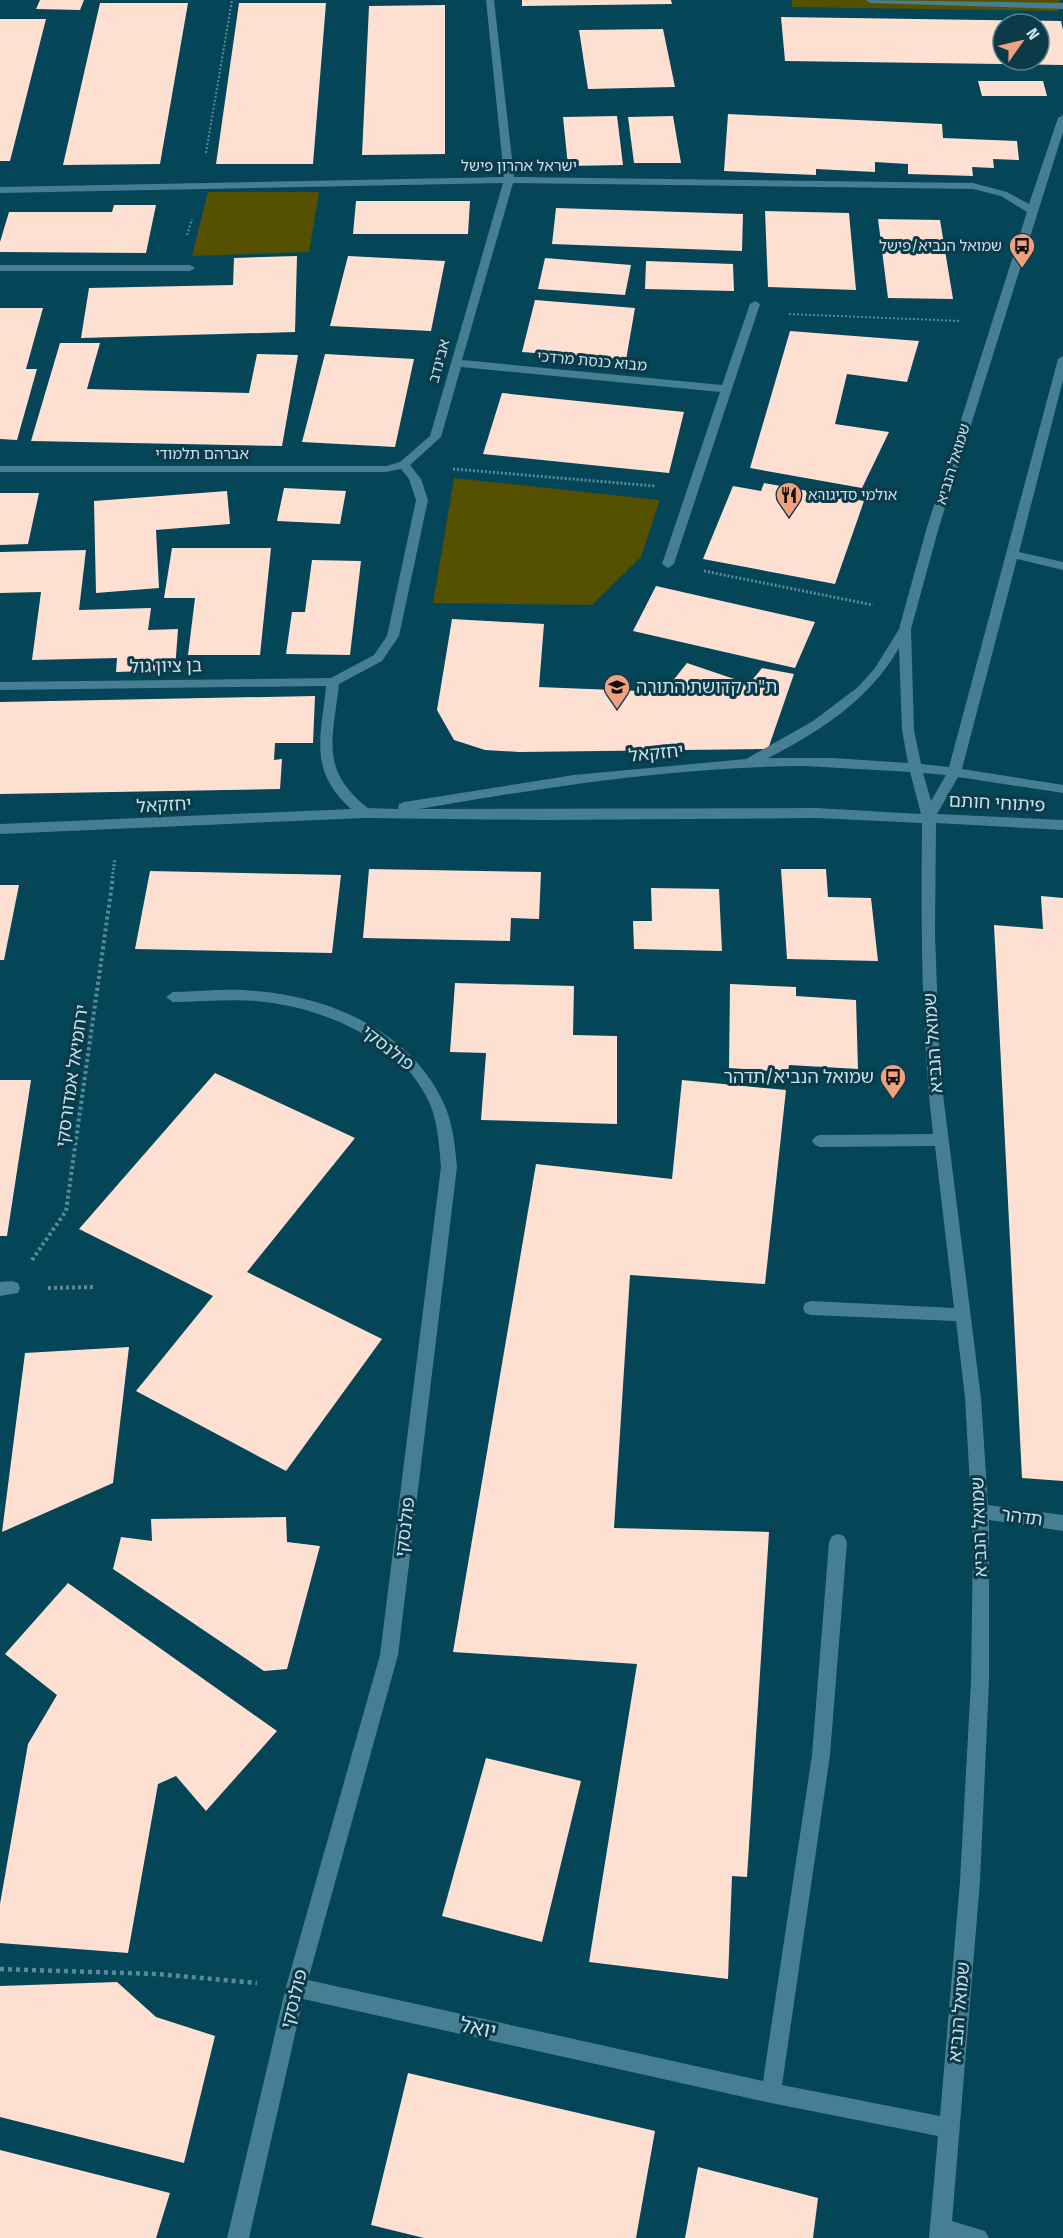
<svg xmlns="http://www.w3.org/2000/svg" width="1063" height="2238" viewBox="0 0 1063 2238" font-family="'Fira Sans Condensed','Noto Sans Hebrew',sans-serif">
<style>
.green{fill:#554f00}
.building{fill:#fee0d3;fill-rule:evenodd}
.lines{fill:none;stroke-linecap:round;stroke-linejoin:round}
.path-far3{stroke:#5a8a9a;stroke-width:2;stroke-dasharray:2 2;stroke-linecap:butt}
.path-far2{stroke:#5a8a9a;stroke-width:3;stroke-dasharray:2 2;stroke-linecap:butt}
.path-far1{stroke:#5a8a9a;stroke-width:4;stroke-dasharray:3 3;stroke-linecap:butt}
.path{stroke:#5a8a9a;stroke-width:4.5;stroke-dasharray:4 4;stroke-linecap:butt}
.minor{fill:#467e93;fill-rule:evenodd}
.labels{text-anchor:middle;stroke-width:6;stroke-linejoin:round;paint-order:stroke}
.far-street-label{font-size:15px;fill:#c5e1ec;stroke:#0d3a48}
.far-poi-label{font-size:15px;fill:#c5e1ec;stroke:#0d3a48;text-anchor:end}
.street-label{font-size:18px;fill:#c5e1ec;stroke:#0d3a48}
.poi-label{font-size:18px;fill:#c5e1ec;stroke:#0d3a48;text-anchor:start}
.near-street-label{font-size:21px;fill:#c5e1ec;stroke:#0d3a48}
</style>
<rect width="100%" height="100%" fill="#044558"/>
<path class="green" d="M792,0H1058L1063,4L1058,11L792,7Z
M208,192H319L309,252L192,256Z
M454,478L660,500L641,557L592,605L433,603Z"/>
<path class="building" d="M40,0H84L80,10L36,9Z
M522,0H671L672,4L522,6Z
M100,3H188L160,164L63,165Z
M239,3H326L313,164H216Z
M445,5V154L362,155L369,6Z
M781,17L1061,21L1063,30V65L785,61ZM1003,24H1039V60H1003Z
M0,19H46L10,161H0Z
M663,29L675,87L588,89L579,30Z
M978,81H1043L1047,96H982Z
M728,114L942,124L943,138L1017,141L1019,160L993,159L994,168L972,167L973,176L908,174V164L875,162V172L816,169V175L724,171Z
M617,116L623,165L568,166L563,117Z
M673,116L681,163H634L628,117Z
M356,201H470L468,234H353Z
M114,205H156L146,253L0,252V242L9,212H112Z
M556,208L743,214L742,251L552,244Z
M765,211L849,213L856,290L768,287Z
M878,219L940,220L953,299L888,298Z
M297,256L295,332L81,338L89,288L233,285L234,258Z
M348,256L445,261L431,331L330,326Z
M545,258L631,265L625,295L538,289Z
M646,261L733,264L734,291L645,289Z
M535,300L635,308L626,360L522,352Z
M0,308H43L26,369H37L17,440L0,439Z
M790,331L919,341L907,382L847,374L835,424L889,432L862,488L750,468Z
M60,343H100L87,389L249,393L257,354L298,355L282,446L31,441Z
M325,354L414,359L395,447L302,442Z
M502,393L684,412L669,473L483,454Z
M764,483L864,501L835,584L703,559L733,486L761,491Z
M284,488L346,491L340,524L277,521Z
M227,491L230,524L156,530L159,588L96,593L94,501Z
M0,493H39L28,544L0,545Z
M172,548H271L260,655H188L195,598H164Z
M86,550L79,610L151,608L148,630L178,629L175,670L116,672L117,658L32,660L41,592L0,593V552Z
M312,560L361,561L350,655L286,654L292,612H305Z
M656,586L815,622L795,668L633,631Z
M452,619L544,624L539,687L664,692L687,663L749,684L762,668L794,674L768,749L519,752L485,750L454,740L437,710Z
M315,696L313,743H275L274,760L282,759L280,789L0,794V702Z
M369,869L541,872L539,919L511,918L510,941L363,938Z
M781,869H826L828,897L871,898L878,961L787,959Z
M150,871L341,875L332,953L135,949Z
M0,885H19L4,960H0Z
M651,888L719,889L722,951L634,949L633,921H652Z
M1041,896L1063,898V1481L1022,1478L994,925L1043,929Z
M455,983L574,986L573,1035L617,1036V1124L481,1120L486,1053L450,1052Z
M730,984L796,987V996L856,1000L858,1069L789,1065L788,1072L729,1068Z
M215,1073L355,1138L247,1272L382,1339L286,1471L136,1391L213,1296L79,1229Z
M0,1080H31L7,1236H0Z
M682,1080L786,1090L765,1284L630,1275L614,1528L769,1532L747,1877L732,1876L728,1979L589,1962L637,1664L453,1652L536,1164L672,1179Z
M129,1347L113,1483L2,1532L25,1353Z
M286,1517L287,1542L320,1546L287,1669L264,1671L113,1569L121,1537L152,1541L151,1519Z
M68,1583L277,1731L206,1811L176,1776L158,1784L128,1953L0,1943V1904L28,1744L57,1695L5,1654Z
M486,1758L581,1781L542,1942L442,1916Z
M117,1982L156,2017L215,2036L184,2163L0,2117V1986Z
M408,2073L655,2131L636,2238H424L371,2225Z
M0,2150L170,2193L156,2238H0Z
M698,2167L818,2198L813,2238H685Z"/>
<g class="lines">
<path class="path-far3" d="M206,153L232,0
M187,235L192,219
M789,314L961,321"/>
<path class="path-far2" d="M453,469L655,486
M704,571L873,605
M112,878L115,859"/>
<path class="path-far1" d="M32,1260L66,1211L113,877
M48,1288L93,1287"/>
<path class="path" d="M0,1969L157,1974L257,1983"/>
<path class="minor" d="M486,0H494L514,177L973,183L1007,192L1029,204L1058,118L1063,115V132L939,527L911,629L914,730L921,764L949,767L1058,359L1063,356V380L1019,552L1063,562V570L1017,559L962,769L1063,785V793L958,777L937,814L1063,820V830L936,823L935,933L940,1070L981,1398L988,1505L1063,1515V1531L989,1520V1681L980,1881L952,2221L985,2231L989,2238H929L938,2136L771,2103L303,1999L249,2238H227L286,1987L380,1655L441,1167C439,1146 438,1124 430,1104C401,1039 322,1007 256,1001C228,999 200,1002 173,1002L166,997L173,992C201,991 228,988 256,991C331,997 412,1032 444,1104C453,1123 455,1146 457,1167L398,1655L308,1980L763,2081L812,1755L829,1542L832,1536L838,1534L844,1536L847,1542L830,1755L782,2085L940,2116L960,1881L971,1681L973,1538L965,1398L956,1321L811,1315L805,1313L803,1308L805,1303L811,1301L954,1308L935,1146L820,1147L815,1145L812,1141L815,1137L820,1135L933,1134C921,1031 921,927 922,823L816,818L542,820L365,818L0,834V824L351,809C308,770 321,738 326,686L0,690V682L331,678L374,655L387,636L416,500L409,479L401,469L386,472H0V466H386L400,462L430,436L503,183L0,193V187L504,177ZM513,183L973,189L1001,196L1027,212L927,527L899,629L875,668L858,687L813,721L746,759L574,775L404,802L399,804L398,809L368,808C319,770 333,739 339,684L382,661L399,636L428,500L421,479L410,465L441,437L461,367L720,392L662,564L668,568L674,564L760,304L755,301L750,304L722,385L462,360ZM899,648L902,730L908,763L833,758H768C821,731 869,700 899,648ZM804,766L910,772L921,814L816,808L419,809C546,787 674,767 804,766ZM923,773L946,775L931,801Z
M866,0L1063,3V9L870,3Z
M0,265H190L195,268L190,271H0Z
M12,1281L18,1283L20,1288L18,1293L0,1296V1282Z"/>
</g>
<defs>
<g id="bus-pin" transform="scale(1.35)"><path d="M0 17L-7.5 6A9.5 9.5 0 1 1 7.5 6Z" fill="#f1a17d" stroke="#0d3a48"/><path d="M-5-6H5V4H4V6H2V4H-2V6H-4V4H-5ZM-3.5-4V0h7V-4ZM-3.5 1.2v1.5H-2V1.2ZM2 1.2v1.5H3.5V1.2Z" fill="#111"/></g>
<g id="restaurant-pin" transform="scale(1.35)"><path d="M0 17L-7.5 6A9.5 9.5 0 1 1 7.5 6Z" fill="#f1a17d" stroke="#0d3a48"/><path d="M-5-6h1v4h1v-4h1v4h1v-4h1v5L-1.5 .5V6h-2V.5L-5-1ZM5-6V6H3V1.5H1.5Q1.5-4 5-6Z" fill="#111"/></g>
<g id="school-pin" transform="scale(1.35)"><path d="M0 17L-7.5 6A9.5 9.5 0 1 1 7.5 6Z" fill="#f1a17d" stroke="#0d3a48"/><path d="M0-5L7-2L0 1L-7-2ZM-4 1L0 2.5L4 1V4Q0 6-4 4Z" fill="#111"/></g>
</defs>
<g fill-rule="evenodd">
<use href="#bus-pin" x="1022" y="246"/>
<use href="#restaurant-pin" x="789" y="495"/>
<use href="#school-pin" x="617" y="687"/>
<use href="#bus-pin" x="893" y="1077"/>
</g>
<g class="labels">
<g class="far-street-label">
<text x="519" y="171">ישראל אהרון פישל</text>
<text transform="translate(439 361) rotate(-75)" y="5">אבינדב</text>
<text transform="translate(592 361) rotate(5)" y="5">מבוא כנסת מרדכי</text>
<text x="202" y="459">אברהם תלמודי</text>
<text transform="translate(953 464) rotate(-73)" y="5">שמואל הנביא</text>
</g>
<g class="far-poi-label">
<text x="1002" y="251">שמואל הנביא/פישל</text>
<text x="808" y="500" text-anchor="start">אולמי סדיגורא</text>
</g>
<g class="street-label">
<text transform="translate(166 666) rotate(-1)" y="6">בן ציון גול</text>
<text transform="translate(656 753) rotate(-6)" y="6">יחזקאל</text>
<text transform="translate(997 803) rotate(3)" y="6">פיתוחי חותם</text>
<text transform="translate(164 805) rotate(-3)" y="6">יחזקאל</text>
<text transform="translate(933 1043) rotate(-94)" y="6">שמואל הנביא</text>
<text transform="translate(388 1048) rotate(38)" y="6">פולנסקי</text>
<text transform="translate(72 1076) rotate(-82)" y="6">ירחמיאל אמדורסקי</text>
<text transform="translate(1022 1517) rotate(8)" y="6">תדהר</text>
<text transform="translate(405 1527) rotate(-83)" y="6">פולנסקי</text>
<text transform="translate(979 1527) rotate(-92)" y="6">שמואל הנביא</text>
<text transform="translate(294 1999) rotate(-76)" y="6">פולנסקי</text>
<text transform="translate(959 2012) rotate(-85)" y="6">שמואל הנביא</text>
</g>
<g class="poi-label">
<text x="636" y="693">ת"ת קדושת התורה</text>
<text x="874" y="1083" text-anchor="end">שמואל הנביא/תדהר</text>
</g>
<g class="near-street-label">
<text transform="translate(478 2028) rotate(12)" y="7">יואל</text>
</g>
</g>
<g transform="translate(1021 42) rotate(56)"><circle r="28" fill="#0d3a48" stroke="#577d8a" stroke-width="1.5"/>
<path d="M0-4.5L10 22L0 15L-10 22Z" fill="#f1a17d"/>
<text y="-9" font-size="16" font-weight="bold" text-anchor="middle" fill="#c5e1ec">N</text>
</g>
</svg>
